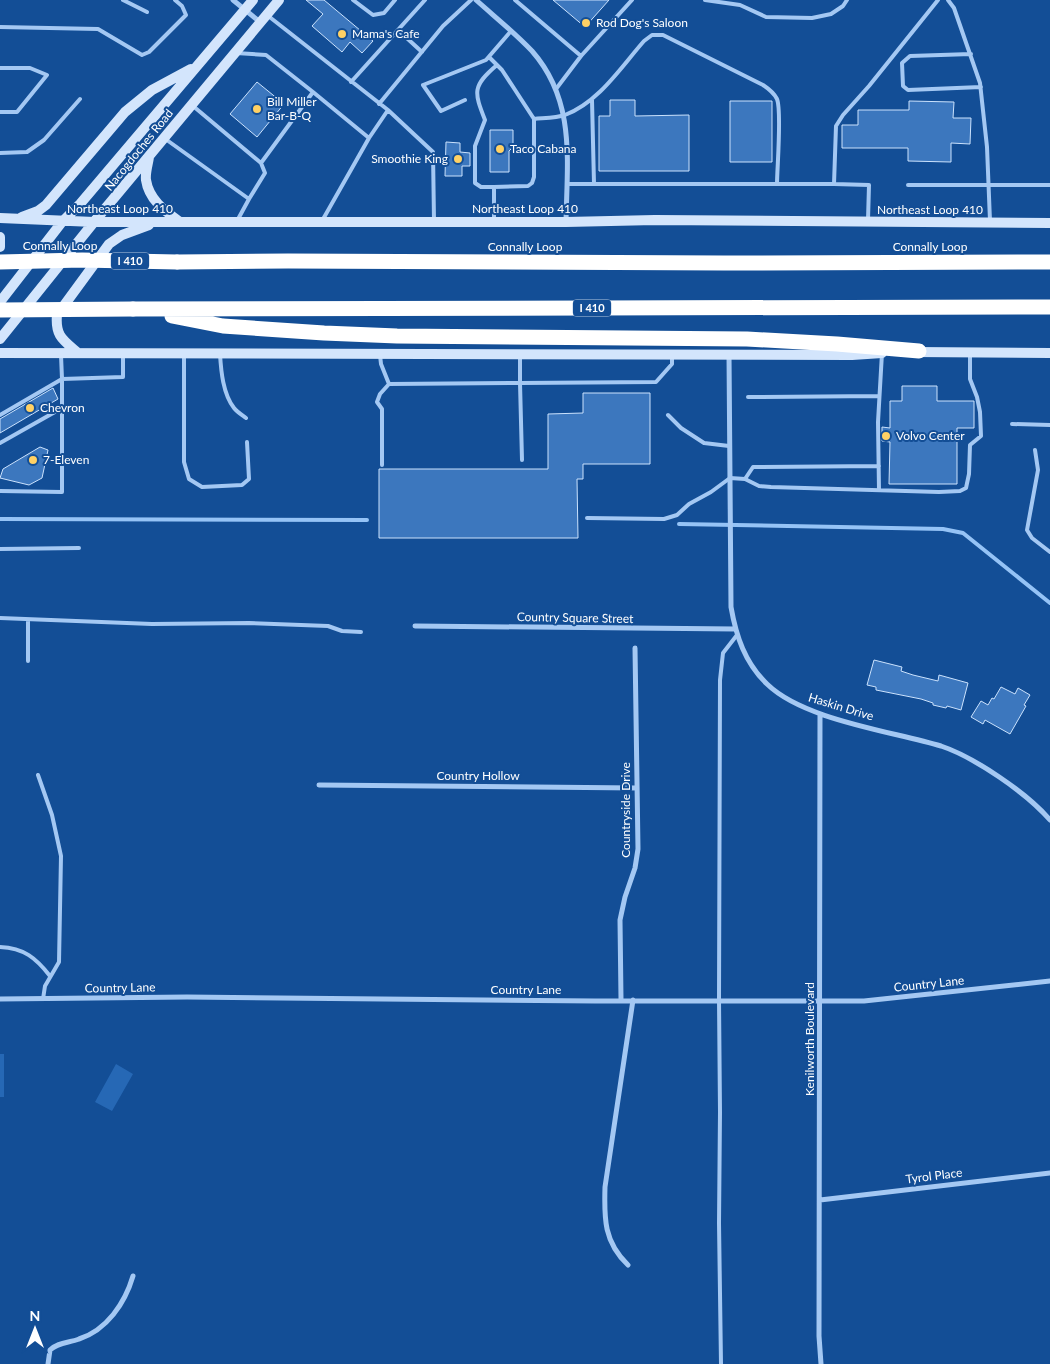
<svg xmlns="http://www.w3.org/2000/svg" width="1050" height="1364" viewBox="0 0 1050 1364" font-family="Lato,sans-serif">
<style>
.green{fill:#2668b5}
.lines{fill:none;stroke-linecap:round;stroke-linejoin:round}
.stream{stroke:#95c3f6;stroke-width:4}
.building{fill:#3c77be;stroke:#cbe2fd}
.service{stroke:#a4c8f3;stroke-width:4}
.minor{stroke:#a4c8f3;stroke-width:5}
.secondary{stroke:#d3e5fc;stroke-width:10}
.motorway{stroke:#fff;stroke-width:15}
.motorway-bridge{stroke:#fff;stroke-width:15}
.poi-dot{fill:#ffd165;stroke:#134e96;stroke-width:2}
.labels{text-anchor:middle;stroke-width:4;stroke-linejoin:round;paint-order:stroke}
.shield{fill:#134e96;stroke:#b8cae0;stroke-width:1}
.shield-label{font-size:11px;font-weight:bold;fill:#fff}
.poi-label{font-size:12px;fill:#fff;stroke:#134e96;text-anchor:start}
.street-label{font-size:12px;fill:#fff;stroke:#134e96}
</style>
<rect width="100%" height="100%" fill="#134e96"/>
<path class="green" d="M0,1054H4V1097H0Z
M116,1064L133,1074L112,1111L95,1102Z"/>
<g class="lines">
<path class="stream" d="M0,519L367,520
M679,524L943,529L963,533L1050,603"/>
</g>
<path class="building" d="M306,0H324L373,41L362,53L350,42L342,52L312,26L323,14Z
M553,0H609L585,27Z
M257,82L284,104L257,137L230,114Z
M610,100H635V116L689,115V171H599V116H610Z
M730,101H772V162H730Z
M909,101L954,102L953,118H971L970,144L951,143V162L908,161V148H842V125H858V110H909Z
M490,130H513V147L509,151V172H490Z
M446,142L460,143V152L470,153V166H462V176H445Z
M902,386H937V401H974V428H957V484H889L890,442L882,441V427L890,428V401H902Z
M53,388L58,399L0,433V419Z
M583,393H650V464H583V479H577L578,538H379V469H548V414L583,413Z
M40,447L48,450L42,478L29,485L0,478L3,469Z
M874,660L902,667L901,671L913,675L938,681L939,675L968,683L961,710L947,706L946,708L933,705V703L921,699L876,690V687L867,685Z
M1001,687L1015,694L1018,688L1030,695L1024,705L1026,706L1010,734L985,720L983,724L971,717L981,701L988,705L992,698L994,699Z"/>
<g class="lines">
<path class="service" d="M123,0L147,12
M353,0L373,15L384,13L395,0
M515,0L581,56L632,0
M705,0L740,5L766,17L812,18L831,14L843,6L847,0
M948,0L954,8L980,83L987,147L990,221
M267,15L388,110L369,138
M0,27L98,29L142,55L149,52L186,15L182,6L175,0
M398,30L422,52
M971,54L910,56L902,63L903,86L908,90L981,87
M489,57L502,70L534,119C544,118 556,118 565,115C599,102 621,67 644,41L652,35H663L763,85C769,89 774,93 777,99C782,111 777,168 777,184
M0,68H30L47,75L17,112H0
M351,82L425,0
M556,89L581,56
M313,92L369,138L322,221
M465,100L441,111L423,85L486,60L511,31
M592,100L594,184
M379,104L443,26L471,0
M193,106L261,163L313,92L266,55L236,53
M388,110L433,152L434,221
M164,138L249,199L237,221
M0,153L27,152L44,140L80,99
M567,184H834L836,126L843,115L869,86L938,0
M834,184L869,185L868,220
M908,185H1050
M494,187H481L475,183V146L485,120C474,92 472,86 497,65
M249,199L265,173L261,163
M494,221V187L528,186L532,183L534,177V119
M220,354C221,371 223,394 234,408C237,412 242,415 246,418
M61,355L62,379L123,377V354
M380,355L381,364L389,384
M184,356V462L189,479L202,487L242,485L249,479L247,442
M520,356V383L656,382L672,364V355
M748,397L879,396
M0,415L62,379V492L0,491
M668,415L681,428L704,443L729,446
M1012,424L1050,425
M0,443L62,408
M1035,450L1038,470L1027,530L1032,538L1050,552
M382,465V409L377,402L380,394L389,384L520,383L522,460
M745,479L753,467L879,466
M879,490L878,422L882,353
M587,518L664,519L677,515L689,504L711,492L730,478L745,479L759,486L771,487L939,492L960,491L966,488L969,474L970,445L981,436L980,412L977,397L970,379V354
M0,549L79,548
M0,618L152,624L249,623L328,626L342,631L361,632
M28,661V620
M38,775L52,815L61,856L59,962L45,986L43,999
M0,947C24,948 36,958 50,976
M721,1364L719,1223L720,1112L719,1000L720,680L723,653L737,635"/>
<path class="minor" d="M233,0L260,22
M476,0C495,17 515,33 532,51C576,101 567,161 566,222
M729,354L731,607C736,636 745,663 767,684C804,720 891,731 941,746C974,757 1027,793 1050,820
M415,626L735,629
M820,714L819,1336L821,1364
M319,785L637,788
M0,999L187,997L595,1001H864L1050,981
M621,999L620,920L625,897L635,868L638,849L635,648
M820,1200L1050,1173
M628,1265C604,1242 604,1219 605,1187L633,1000
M48,1364L50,1350C58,1342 69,1343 79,1339C107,1330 125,1303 133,1276"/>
<path class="secondary" d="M149,157C148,164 145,173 146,180C149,200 165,211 180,222
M22,217L38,211L46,205L125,112L152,90L191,69
M0,218L94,222H566L655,220L1050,223
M0,237V247
M0,302L62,222L80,204L253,0
M0,339L94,222L279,0
M914,352L1050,353
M0,353L852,355L882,353
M78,353C63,340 55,336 57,315L109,244L122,235L149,225"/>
<path class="motorway" d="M177,262L288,261L724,263L1050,262
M133,309L1050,307
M172,316L223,326L324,333L397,336L747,339L837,344L919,351"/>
<path class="motorway-bridge" d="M0,262L82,260L177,262
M0,310L133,309"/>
</g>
<g class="poi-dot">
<circle cx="586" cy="23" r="5"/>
<circle cx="342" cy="34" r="5"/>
<circle cx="257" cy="109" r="5"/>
<circle cx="500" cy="149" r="5"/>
<circle cx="458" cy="159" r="5"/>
<circle cx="30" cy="408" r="5"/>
<circle cx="886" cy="436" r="5"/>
<circle cx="33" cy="460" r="5"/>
</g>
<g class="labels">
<g class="shield">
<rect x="111" y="252.5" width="38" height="17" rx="4"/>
<rect x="573" y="299.5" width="38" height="17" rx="4"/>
</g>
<g class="shield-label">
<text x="130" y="265">I 410</text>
<text x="592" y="312">I 410</text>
</g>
<g class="poi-label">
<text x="596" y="27">Rod Dog's Saloon</text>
<text x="352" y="38">Mama's Cafe</text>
<text x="267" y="106">Bill Miller<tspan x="267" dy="14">Bar-B-Q</tspan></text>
<text x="510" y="153">Taco Cabana</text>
<text x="448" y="163" text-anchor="end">Smoothie King</text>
<text x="40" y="412">Chevron</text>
<text x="896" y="440">Volvo Center</text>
<text x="43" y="464">7-Eleven</text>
</g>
<g class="street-label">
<text transform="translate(139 150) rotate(-51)" y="4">Nacogdoches Road</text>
<text x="120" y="213">Northeast Loop 410</text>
<text x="525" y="213">Northeast Loop 410</text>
<text x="930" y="214">Northeast Loop 410</text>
<text x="60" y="250">Connally Loop</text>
<text x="525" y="251">Connally Loop</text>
<text x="930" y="251">Connally Loop</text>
<text transform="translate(575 618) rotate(1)" y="4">Country Square Street</text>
<text transform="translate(841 707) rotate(17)" y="4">Haskin Drive</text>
<text x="478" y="780">Country Hollow</text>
<text transform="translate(626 810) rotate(-90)" y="4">Countryside Drive</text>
<text transform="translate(929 984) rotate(-6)" y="4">Country Lane</text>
<text transform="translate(120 988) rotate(-1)" y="4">Country Lane</text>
<text x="526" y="994">Country Lane</text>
<text transform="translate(810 1039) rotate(-90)" y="4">Kenilworth Boulevard</text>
<text transform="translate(934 1176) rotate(-7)" y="4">Tyrol Place</text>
</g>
</g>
<g transform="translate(35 1329)" stroke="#134e96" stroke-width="4" paint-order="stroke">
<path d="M0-4L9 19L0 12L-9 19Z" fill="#ffffff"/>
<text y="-8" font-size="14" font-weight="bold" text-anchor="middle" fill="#ffffff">N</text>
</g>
</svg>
